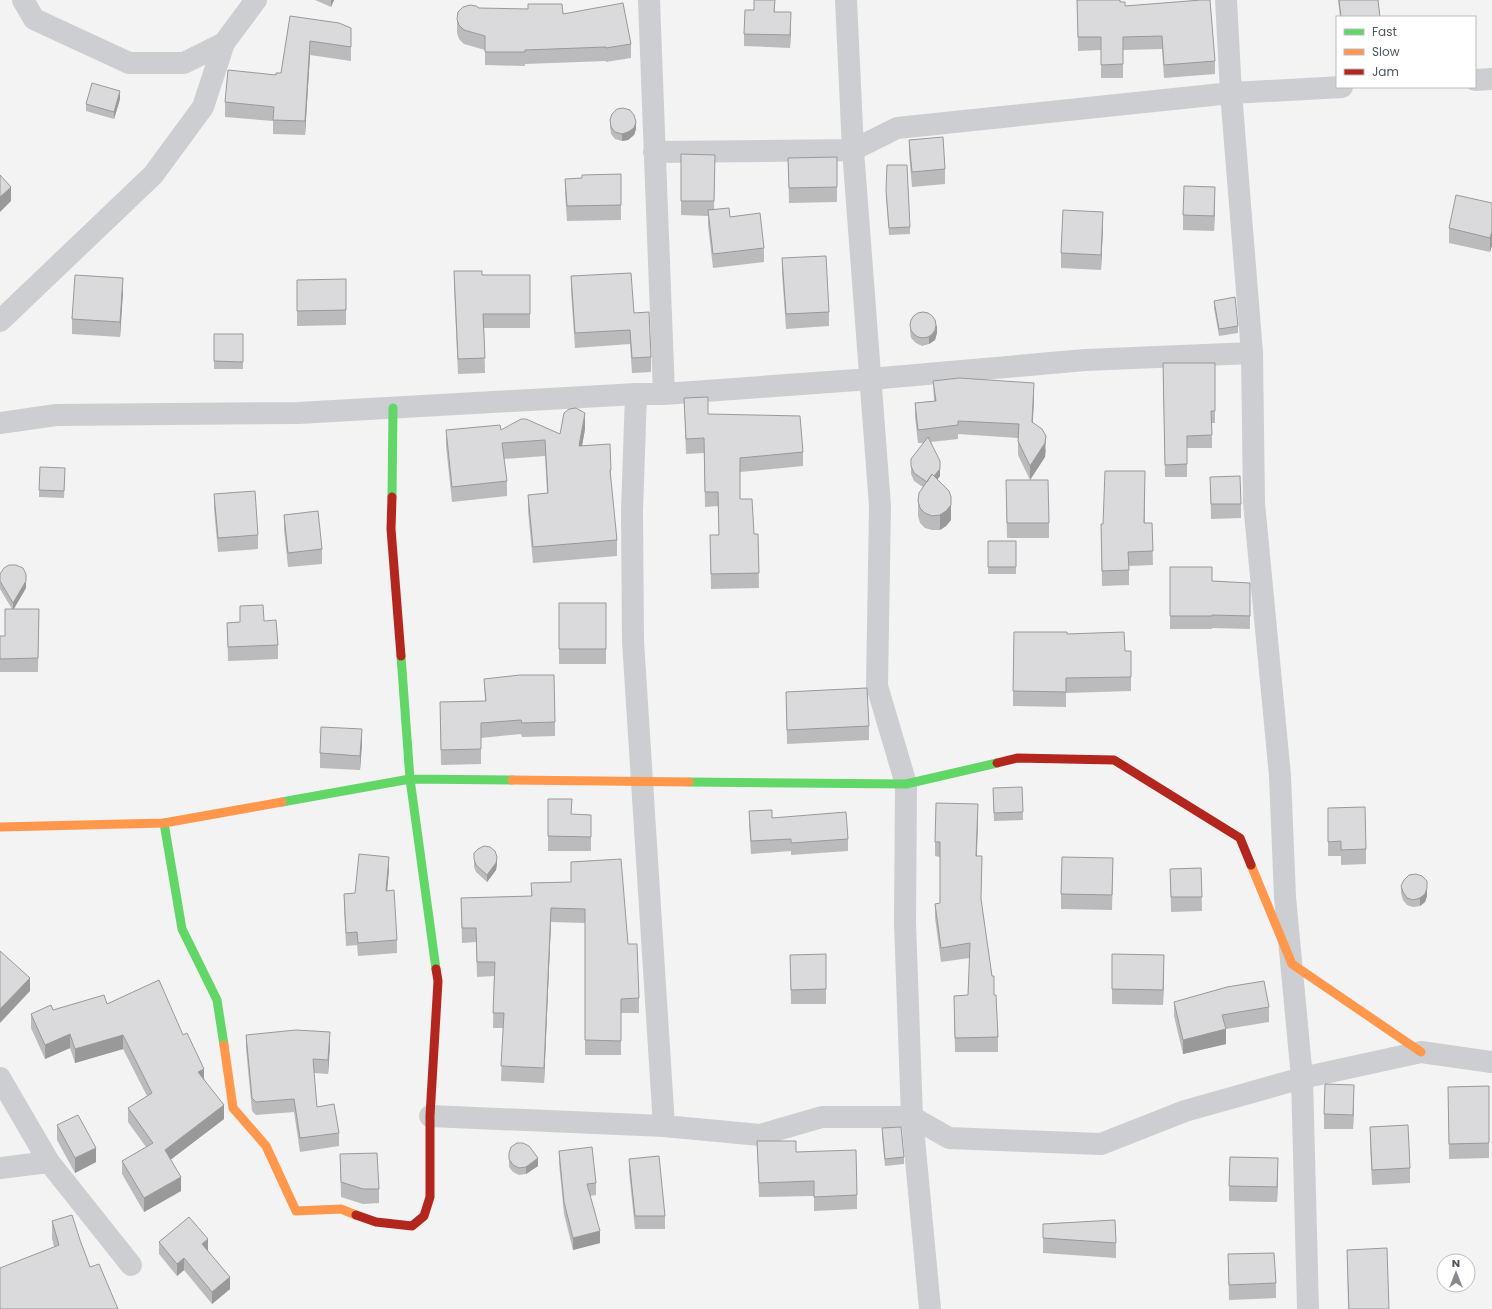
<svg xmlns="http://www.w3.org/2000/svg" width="1492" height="1309" viewBox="0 0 1492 1309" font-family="Poppins,sans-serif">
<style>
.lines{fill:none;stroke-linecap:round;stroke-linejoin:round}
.street{stroke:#cdced1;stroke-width:22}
.fast{stroke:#63d668;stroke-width:9}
.slow{stroke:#ff974d;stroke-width:9}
.jam{stroke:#b3261e;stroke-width:9}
.wall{fill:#bbbbbd}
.shaded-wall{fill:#99999a}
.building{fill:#dadadc;stroke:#99999a}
</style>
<rect width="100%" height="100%" fill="#f4f3f3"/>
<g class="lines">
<path class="street" d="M23,0L34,19L129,63H184L224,43
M649,0L664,394
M846,0L853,150L880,506L877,686L906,784L905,923L912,1117L930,1309
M1226,0L1231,93L1252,353L1254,503L1280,776L1285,897L1302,1078L1308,1309
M1475,80L1492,79
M654,152L853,150L897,128L1231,93L1342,87
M0,321L153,175L203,107L224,43L256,0
M636,394L632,511L633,641L664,1126
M0,423L56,415L298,413L636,394H664L870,379L1085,360L1252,353
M0,1078L49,1162L131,1265
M430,1116L664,1126L760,1135L822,1117H912L949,1138L1101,1144L1185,1111L1302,1078L1421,1052L1492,1062
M0,1168L49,1162"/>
<path class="fast" d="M392,497L393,408
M401,656L410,779L436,969
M689,782L906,784L997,763
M282,802L410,779L512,780
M164,823L182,929L217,1000L224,1045"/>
<path class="slow" d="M512,780L689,782
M0,827L164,823L282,802
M1251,865L1292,964L1421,1052
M224,1045L233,1108L266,1146L296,1211L341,1209L356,1215"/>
<path class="jam" d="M392,497L391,529L401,656
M997,763L1017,758L1114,760L1240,838L1251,865
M356,1215L376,1222L412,1226L424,1216L430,1197V1116L438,981L436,969"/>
</g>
<path class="wall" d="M315,0H334L331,7Z
M754,0H775V12L791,25L790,48L744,46V34L754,10Z
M1077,0H1120V2L1125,6L1215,61V74L1164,78L1162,49L1123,50V78H1101V50L1078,51Z
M1338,0H1378L1380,17H1340Z
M479,8L563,14L631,44V58L606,62V61L525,64V66L485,65V50L464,44L459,39L457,33V19Z
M290,16L351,28V61L310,55L305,135L273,134V121L225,117V102L276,75L281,73Z
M120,99L114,119L86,111V104Z
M610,120L636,129L634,135L628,140L622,141L615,139L611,134L610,127Z
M909,140L945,169V184L912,187L909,154Z
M681,154L715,155L714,210L730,217L764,248V262L713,268L708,225V216L681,215Z
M837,157V202L789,203L788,158Z
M887,165L910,227V234L889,235L886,198Z
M621,174V220L567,221L565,193V179L582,178Z
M1215,202L1214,231L1183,230V215Z
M1492,203L1490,252L1449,243V228Z
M1103,226L1101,270L1061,268V253Z
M782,258L829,312V326L786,329L782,273Z
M454,271L482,275H530V328H484L485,373L458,374L454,286Z
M571,276L634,313L651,357V372L632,373L630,344L575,348L571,291Z
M297,280L346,310V325L297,326Z
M123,292L120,337L72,334V319Z
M1214,301L1238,326V333L1219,336L1214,308Z
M910,324L937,333L935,340L929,344L922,346L916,343L911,338L910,331Z
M214,334H243V369H214Z
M1215,363V423H1212V448H1187V477H1165L1163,375Z
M933,381L1034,396L1033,422L1046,450L1045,457L1030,480L1018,455V438L958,434V439L931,442L940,469V476L937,479L951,512V520L946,526L940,530H932L925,528L920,523L918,516V501L923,487L914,481L911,474V466L923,443H918L915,417V403L934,401Z
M684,398L708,414L803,452V466L740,472V499L754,534H758L759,588L711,589L710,535H719L718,506L705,507L704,453L686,454Z
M585,429L582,446L611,470V483L617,540V556L533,563L528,511V495L547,493L545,456L504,459L507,481V496L452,502L446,446V430H501L560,434Z
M65,475L64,498L39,497V490Z
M1210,477L1241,504V518L1211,519Z
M1145,486V523H1152L1153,565L1129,566V585L1102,586L1101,524H1103Z
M214,494L258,535V549L218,552L214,509Z
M1006,495L1049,523V538H1007Z
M284,515L322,549V564L288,567L284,530Z
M988,541H1016V574H988Z
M1170,567L1212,581L1250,583V629L1212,628V629H1170Z
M0,574L26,588L14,609H39L38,672H0V636H5L12,609L0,589Z
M559,603H606V664H559Z
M240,606L278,645V659L228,661L227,623L240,622Z
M1067,634L1125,651L1131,677V691L1066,693V707L1013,706V691Z
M484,679L555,722V736L522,737L521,734L481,738V764L441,765L440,702L485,701Z
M786,692L869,726V740L787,744Z
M362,744L360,770L320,768V753Z
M1022,787L1023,820L994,821L993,796Z
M548,799L572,815H591V851H548Z
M1328,808L1366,849V864L1341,865V856H1328Z
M749,811L848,839V851L791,855V851L751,854L749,823Z
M978,818L977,856L981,901L994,995L998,1037V1052H955L954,1010L968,995L970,958L941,962L935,918V904L940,903V857L935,856V842Z
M474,859L497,864L496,870L487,882L476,872L474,867Z
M1201,868L1202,911L1171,912L1170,869Z
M389,870L387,891L397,940V953L358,956L357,945L346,946L344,907V894L355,893Z
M1113,873L1112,910L1061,909V894Z
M571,882L628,944L639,998V1013H621V1055H585V923L551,922L544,1083L501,1081L503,1028H493L494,976L477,977L476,942L462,943L461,898L531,896V883Z
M1401,886L1427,896L1425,902L1420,906L1413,907L1407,905L1403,900L1401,893Z
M790,955L826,989V1004H791Z
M1164,970L1163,1005L1112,1004V989Z
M1174,1002L1269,1007V1022L1226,1029V1044L1183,1054L1174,1016Z
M107,1004L183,1035L224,1119L170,1160L181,1191L144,1212L122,1174V1161L146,1147L128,1122V1108L147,1096L123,1049L75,1063L70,1048L45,1059L31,1028V1014L53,1010Z
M246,1035L330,1046L328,1074L314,1073L317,1107L339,1133V1146L300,1152L294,1112L256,1115L252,1111L246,1049Z
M1489,1086V1158L1449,1159L1448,1087Z
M1354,1100L1353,1129H1324V1114Z
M57,1125L96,1162L75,1173L57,1140Z
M1370,1127L1410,1168V1183L1372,1185L1370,1141Z
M882,1128L904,1157V1164L885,1166L882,1136Z
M757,1141L857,1195V1209L814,1211V1196L759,1197Z
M559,1151L596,1183V1195L590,1196L600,1243L573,1250L564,1214L559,1163Z
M509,1153L538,1166L526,1174L519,1175L513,1172L509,1167Z
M340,1154L379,1189V1203L363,1204L341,1197Z
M629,1159L665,1216V1229H635L629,1172Z
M1278,1173L1277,1202L1229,1201V1186Z
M52,1221L80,1240L90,1267L54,1247L52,1238Z
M1043,1224L1116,1243V1258L1043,1253Z
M159,1242L208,1250L230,1289L212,1304L184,1270L177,1276L159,1254Z
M1347,1250L1389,1309H1348Z
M1228,1254L1276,1283V1298L1229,1300Z"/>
<path class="shaded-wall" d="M331,0H334L331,7Z
M791,12V25L790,48V35Z
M310,41V55L305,135V121Z
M120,91V99L114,119V112Z
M636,122V129L634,135L628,140L622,141V134Z
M11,187V201L0,212V197Z
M1215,187V202L1214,231V216Z
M1103,212V226L1101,270V255Z
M1492,231V246L1490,252V238Z
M123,278V292L120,337V322Z
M937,325V333L935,340L929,344V337Z
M1034,383V396L1032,436V422Z
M585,413V429L579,462V446Z
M1046,436L1045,457L1030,480V466Z
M940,461V476L929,491Z
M951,497V520L946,526L940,530V515Z
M26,581V588L13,610V603Z
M362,729V744L360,770V756Z
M978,804V818L976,870V856Z
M389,857V870L386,904V891Z
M497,857V864L496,870L487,882V875Z
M1427,888V896L1425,902L1420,906V898Z
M551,908V922L544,1083V1068Z
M1164,955V970L1163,1005V990Z
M30,978V991L0,1023V1009Z
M1226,1029V1044L1183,1054V1040Z
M330,1032V1046L328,1074V1060Z
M70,1034V1048L45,1059V1045Z
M123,1035V1049L75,1063V1049Z
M204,1069V1083L198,1072Z
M1354,1085V1100L1353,1129V1115Z
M224,1105V1119L165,1164V1150Z
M96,1148V1162L75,1173V1158Z
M538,1158V1166L526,1174V1167Z
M1278,1158V1173L1277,1202V1187Z
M181,1177V1191L144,1212V1198Z
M600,1231V1243L573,1250V1238Z
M208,1239V1252L202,1244Z
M184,1258V1270L177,1276V1264Z
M230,1277V1289L212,1304V1292Z"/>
<path class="building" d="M754,0H775L774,12H791L790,35L744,34L745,10H754Z
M1077,0H1120V2H1125V6L1201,0H1210L1215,61L1164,65L1162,36L1123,37V64L1101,65V37H1078Z
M1339,0H1378L1380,17H1341Z
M623,3L631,44L606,48V47L525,50V52H485V36L464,30L459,25L457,19L458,12L463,7L470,5L476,6L479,8L528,9V4H562L563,14Z
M290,16L339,23L351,28V47L310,41L305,121L273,120L274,107L225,102L228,70L276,75V73H281Z
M92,83L120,91L114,112L86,104Z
M623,108L630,110L634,115L636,122L634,128L628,132L622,134L615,132L611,127L610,120L612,114L617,109Z
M943,137L945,169L912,172L909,140Z
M681,154L715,155L714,201H681Z
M837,157V187L789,188L788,158Z
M887,165H907L910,227L889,228L886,190Z
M621,174V205L567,206L565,179L582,178V175Z
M0,175L11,187L0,197Z
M1184,186L1215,187L1214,216L1183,215Z
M1456,195L1492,203V231L1490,238L1449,228Z
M729,208L730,217L760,213L764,248L713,254L708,210Z
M1063,210L1103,212L1101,255L1061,253Z
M826,256L829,312L786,314L782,258Z
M454,271H482V275H530V314H483L485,358L458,359Z
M631,273L634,313L649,312L651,357L632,358L630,330L575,333L571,276Z
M75,275L123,278L120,322L72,319Z
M346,279V310L297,311V280Z
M1235,297L1238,326L1219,329L1214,301Z
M910 325a13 13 0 1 1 26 0a13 13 0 1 1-26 0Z
M214,334H243V362L214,361Z
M1163,363H1215V411H1211L1212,435L1187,436V464L1165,465Z
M959,378L1034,383L1032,422L1042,429L1046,436L1045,443L1030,466L1018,441L1019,424L958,421V425L918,430L915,403L936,401L933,381Z
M708,397V414L800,416L803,452L740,458V499H752L754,534H758L759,573L711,574L710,535H719L718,492H705L704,438L686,439L684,398Z
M576,408L585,413L579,446L610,444L611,470H610L617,540L533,547L528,495L548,493L545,440L502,443L507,481L452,487L446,430L500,425L501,430L521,419H526L560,434L564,413L569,409Z
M928,437L940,461V469L934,476L932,474L927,482L914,473L911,466V459Z
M40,467L65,468L64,491L39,490Z
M1105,471H1145L1144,523H1152L1153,551L1128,552L1129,570L1102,571L1101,524H1103Z
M932,474L949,491L951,497V505L946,511L940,515L932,516L925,513L920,508L918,501L919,493Z
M1240,476L1241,504H1211L1210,477Z
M1006,480H1048L1049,523H1007Z
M255,491L258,535L218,538L214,494Z
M318,511L322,549L288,553L284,515Z
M988,541H1016V567H988Z
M9,565H16L23,568L26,574V581L13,603L0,581V574L4,568Z
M1170,567H1212V581L1250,583V616L1212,615V616H1170Z
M559,603H606V649H559Z
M263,605L264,621L276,620L278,645L228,647L227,623L240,622V606Z
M5,609H39L38,658L0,659V636H5Z
M1014,632H1067V634L1124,632L1125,651H1131V677L1066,678V692L1013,691Z
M520,675H554L555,722L522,723L521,720L481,723V749L441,750L440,702L486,701L484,679Z
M867,688L869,726L787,730L786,692Z
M321,727L362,729L360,756L320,753Z
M1022,787L1023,812L994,813L993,788Z
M548,799H572L571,814L591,815V837L548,836Z
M936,803L978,804L976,856H982L981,899L992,976H994V995H996L998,1037L955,1038L954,996L968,995L970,943L941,948L935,904L940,903V842H935Z
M1365,807L1366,849L1341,850V841L1328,842V808Z
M772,810V818L846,812L848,839L791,843V839L751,841L749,811Z
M484,846L490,847L495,851L497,857L496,863L487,875L476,865L474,859V853L478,849Z
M359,854L389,857L386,891L394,890L397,940L358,943L357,932L346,933L344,894L355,893Z
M1062,857L1113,858L1112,895L1061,894Z
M621,859L628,944H637L639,998L621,999V1041L585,1040V909L551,908L544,1068L501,1066L504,1013H493L495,962H477L476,928H462L461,898L532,896L531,883L571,882V862Z
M1201,868L1202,897H1171L1170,869Z
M1416,874L1422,876L1427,881V888L1425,894L1420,898L1413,900L1407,898L1403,892L1401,886L1404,880L1409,875Z
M0,951L30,978L0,1009Z
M826,954V989L791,990L790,955Z
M1112,954L1164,955L1163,990L1112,989Z
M159,980L183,1035L187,1033L204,1069L198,1072L224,1105L165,1150L181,1177L144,1198L122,1161L153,1143L128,1108L152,1093L123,1035L75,1049L70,1034L45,1045L31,1014L51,1005L53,1010L104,995L107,1004Z
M1264,981L1269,1007L1222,1015L1226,1029L1183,1040L1174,1002L1227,987Z
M296,1030L330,1032L328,1060L313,1059L317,1107L334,1104L339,1133L300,1138L294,1099L256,1102L252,1098L246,1035Z
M1325,1084L1354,1085L1353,1115L1324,1114Z
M1489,1086V1143L1449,1144L1448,1087Z
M78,1115L96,1148L75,1158L57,1125Z
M1408,1125L1410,1168L1372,1170L1370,1127Z
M901,1127L904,1157L885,1159L882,1128Z
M757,1141H796V1152L856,1150L857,1195L814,1197V1181L759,1183Z
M517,1143H523L529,1146L538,1158L526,1167L519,1168L513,1165L509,1159V1153L511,1147Z
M592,1147L596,1183L587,1184L600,1231L573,1238L564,1202L559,1151Z
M377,1153L379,1189H363L341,1182L340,1154Z
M659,1156L665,1216H635L629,1159Z
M1230,1157L1278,1158L1277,1187L1229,1186Z
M72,1215L80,1240L90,1267L99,1264L118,1309H0V1268L59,1245L52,1221Z
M189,1217L208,1239L202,1244L230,1277L212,1292L184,1258L177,1264L159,1242Z
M1115,1220L1116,1243L1043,1238V1224Z
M1387,1248L1389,1309H1349L1347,1250Z
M1274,1253L1276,1283L1229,1285L1228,1254Z"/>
<rect x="1336" y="16" width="140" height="72" fill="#ffffff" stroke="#b7bbbf"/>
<rect x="1344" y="29" width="20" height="6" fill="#63d668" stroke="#b7bbbf"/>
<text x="1372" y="36" font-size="12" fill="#4c545e">Fast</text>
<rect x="1344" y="49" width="20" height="6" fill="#ff974d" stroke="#b7bbbf"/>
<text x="1372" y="56" font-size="12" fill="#4c545e">Slow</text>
<rect x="1344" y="69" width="20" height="6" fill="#b3261e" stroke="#b7bbbf"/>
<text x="1372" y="76" font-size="12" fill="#4c545e">Jam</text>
<g transform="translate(1456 1273)"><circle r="19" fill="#ffffff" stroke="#b7bbbf"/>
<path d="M0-3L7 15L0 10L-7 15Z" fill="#878c92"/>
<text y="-6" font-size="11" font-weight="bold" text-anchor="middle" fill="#4c545e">N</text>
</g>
</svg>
